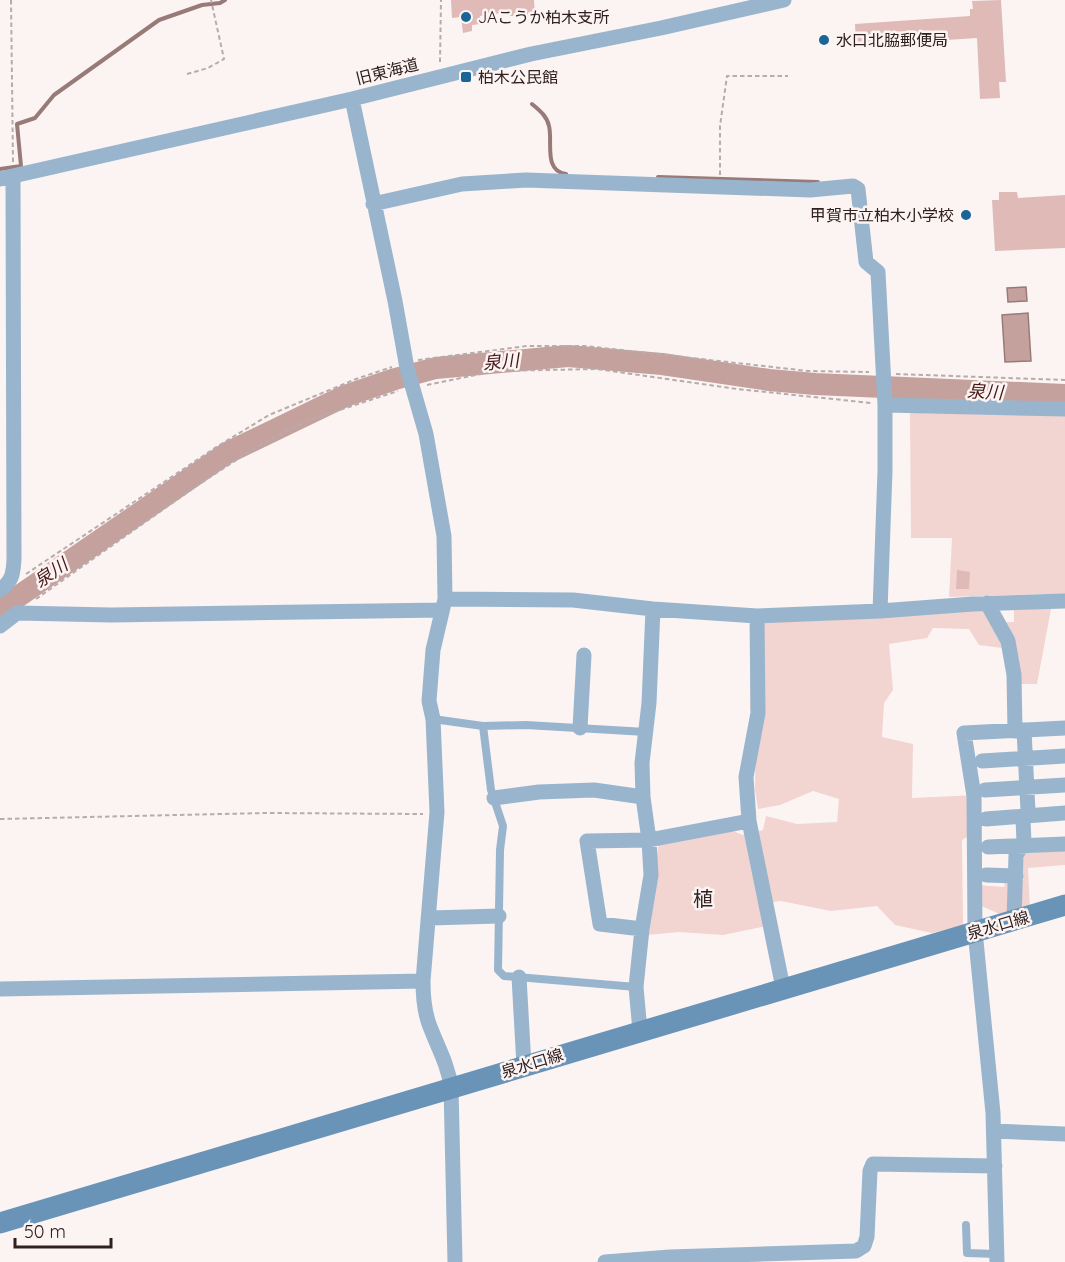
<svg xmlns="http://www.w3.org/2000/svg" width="1065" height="1262" viewBox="0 0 1065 1262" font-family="Quicksand,'Noto Sans JP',sans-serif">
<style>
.green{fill:#f2d4d1}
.water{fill:#c5a19e;stroke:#987b78;stroke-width:1.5}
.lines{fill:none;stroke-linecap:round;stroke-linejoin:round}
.stream{stroke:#987b78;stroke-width:4}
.river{stroke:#c5a19e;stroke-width:22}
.building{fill:#dfbab7}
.path{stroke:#b6acab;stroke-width:2;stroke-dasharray:4.5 3;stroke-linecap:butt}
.lane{stroke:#99b5cd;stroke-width:8}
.street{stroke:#99b5cd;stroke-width:15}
.secondary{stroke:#6a94b7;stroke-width:21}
.poi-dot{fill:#1a6498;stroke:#fcf4f3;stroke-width:2}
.labels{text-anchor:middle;stroke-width:5;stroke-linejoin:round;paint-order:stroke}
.poi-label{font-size:16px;fill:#302120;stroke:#fcf4f3;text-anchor:start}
.street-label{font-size:16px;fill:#302120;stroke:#fcf4f3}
.water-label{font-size:18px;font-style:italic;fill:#471716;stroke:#fcf4f3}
.quarter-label{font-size:20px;fill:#302120;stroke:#fcf4f3}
</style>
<rect width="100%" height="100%" fill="#fcf4f3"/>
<path class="green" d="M910,411L1065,415V595L1039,594L949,597L952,538H911Z
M982,608L993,623L1014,622V609H1051L1037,684H1016L1002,648L979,645L969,629L933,628L927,638L889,644L893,690L884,703L882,737L913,744L912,798L977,795L982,828L962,840L963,925L932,933L895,925L877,906L831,911L781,901L759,904L767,926L723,935L679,932L647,935L660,833L721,826L743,835L763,830L766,816L797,824L837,822L839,799L813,791L780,805L758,809L755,790L756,712L750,710L751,622Z
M1065,850V865L1028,868L1030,910L1002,915L979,905L978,885L1004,887L1013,854Z"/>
<path class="water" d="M1026,287L1027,301L1008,302L1007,288Z
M1028,313L1031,361L1005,362L1002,315Z"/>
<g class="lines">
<path class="stream" d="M532,104C539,110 547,116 549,126C553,141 543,171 566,174
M0,169L21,166L17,124L35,118L54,95L159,20L202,5L220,3L225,0
M658,177L818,182"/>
<path class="river" d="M0,609L227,453L345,396L395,379L436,368L568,356L662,364L769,380L815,384L1065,395"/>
</g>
<path class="building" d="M451,0H534L535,16H510V12L480,16L481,24L472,25V31L463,33L461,17L452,18Z
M1001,0L1006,82H999L1000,98L980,99L977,38L856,46L855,24L970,16V9H973L972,1Z
M999,192H1017L1018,198L1065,195V248L995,251L992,200H999Z
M957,570L970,572L969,589H956Z"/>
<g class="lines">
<path class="path" d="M11,0L13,162
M440,62L441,0
M187,74L208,68L224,59L211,0
M720,175V126L727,76H788
M418,360L527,346H585L808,371L869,372
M896,374L1065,380
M427,385L495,371L597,369L737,389L871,403
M26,574L218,446L269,415L356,379L392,367
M36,599L195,487L256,447L306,421L398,391
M0,819L266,813L423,814"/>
<path class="lane" d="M433,719L483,726L526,725L646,732
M483,726L491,790L503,826L500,850L498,970L504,976L636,987
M966,1225L967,1253L997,1254"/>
<path class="street" d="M352,99L395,301L407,368L426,434L444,536L445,599L433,650L429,701L433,719L437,812L423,981C423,996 424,1010 429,1024C437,1046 448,1064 451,1087L455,1262
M0,179L352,99L531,54L661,28L784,0
M373,204L462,184L526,180L810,190L853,186L858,189L866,262L878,272L885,405V471L880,611
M885,405L1065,409
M0,590C12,581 13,575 14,560L13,176
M445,599L573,600L653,609L757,616L880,611L973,604L1065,601
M987,603L1008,641L1014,675L1015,731
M757,616L758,713L746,777L749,821L783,988
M0,626L17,613L111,615L442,610
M580,728L584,655
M982,761L1065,756
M985,790L1065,785
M494,798L539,792L594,790L643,797
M986,819L1065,813
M988,847L1065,844
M986,875L1016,876
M430,918L499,916
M1014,920L1016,855L1024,842L1023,820L1028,811L1024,730
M642,929L600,924L587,841L649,840L749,821
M519,977L524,1066
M0,989L423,981
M640,1031L636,987L642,929L651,875L649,840L643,797L642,763L649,703L653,609
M994,1131L1065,1134
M605,1262L670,1257L856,1251L864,1246L867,1237L870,1171L873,1164L995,1166
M997,1262L993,1113L975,931L974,796L964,733L1065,728"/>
<path class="secondary" d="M0,1223L1065,905"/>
</g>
<g class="poi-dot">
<circle cx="466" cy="17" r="6"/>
<circle cx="824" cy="40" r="6"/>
<rect x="460" y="71" width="12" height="12" rx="3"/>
<circle cx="966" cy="215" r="6"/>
</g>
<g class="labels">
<g class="poi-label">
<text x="478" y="23">JAこうか柏木支所</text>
<text x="836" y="46">水口北脇郵便局</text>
<text x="478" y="83">柏木公民館</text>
<text x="954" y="221" text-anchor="end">甲賀市立柏木小学校</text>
</g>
<g class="street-label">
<text transform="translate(387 71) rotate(-14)" y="6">旧東海道</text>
<text transform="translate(998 925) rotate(-16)" y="6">泉水口線</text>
<text transform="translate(532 1063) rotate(-17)" y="6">泉水口線</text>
</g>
<g class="water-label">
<text transform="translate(501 362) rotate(-5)" y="6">泉川</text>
<text transform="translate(985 392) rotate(3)" y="6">泉川</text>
<text transform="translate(51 573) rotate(-34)" y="6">泉川</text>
</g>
<g class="quarter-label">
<text x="703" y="906">植</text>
</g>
</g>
<path d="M15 1238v9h96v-9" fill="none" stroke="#302120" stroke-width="3"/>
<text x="24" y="1238" font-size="18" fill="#302120" stroke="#fcf4f3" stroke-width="4.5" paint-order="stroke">50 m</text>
</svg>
